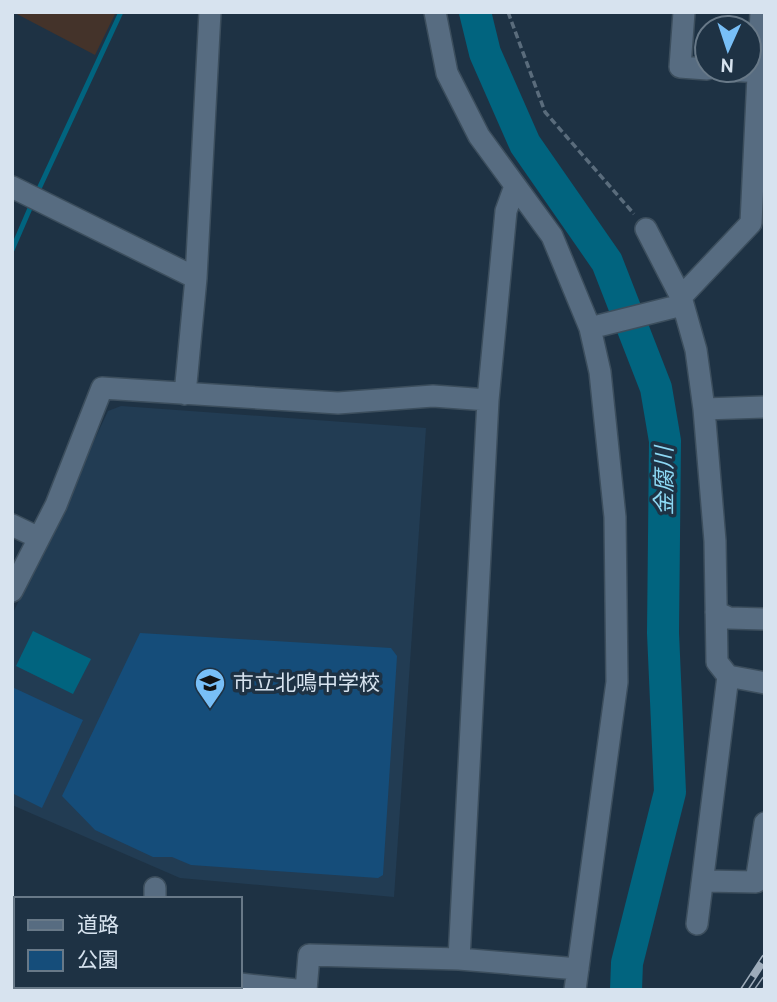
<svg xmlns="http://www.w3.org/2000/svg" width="777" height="1002" viewBox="0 0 777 1002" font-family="Cabin,'Noto Sans JP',sans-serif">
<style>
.built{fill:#223c53}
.medical{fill:#44332a}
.green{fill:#154d7a}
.water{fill:#01647f}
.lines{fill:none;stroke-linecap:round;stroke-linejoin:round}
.stream{stroke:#01647f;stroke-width:5}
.river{stroke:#01647f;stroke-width:32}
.minor-casing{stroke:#3c4e5d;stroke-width:24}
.path{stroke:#5a6c7c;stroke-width:3.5;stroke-dasharray:7 3.5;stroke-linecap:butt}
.minor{stroke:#576c81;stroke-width:21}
.rail-casing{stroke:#9eacba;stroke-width:8}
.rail{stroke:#1e3244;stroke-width:5;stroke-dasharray:16;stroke-linecap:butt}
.labels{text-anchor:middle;stroke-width:7;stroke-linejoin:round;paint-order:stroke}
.poi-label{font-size:21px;fill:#d7e3ef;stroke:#1e3244;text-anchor:start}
.water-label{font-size:23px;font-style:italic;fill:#8dd8f4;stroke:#1e3244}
</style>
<rect width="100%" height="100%" fill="#1e3244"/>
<path class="built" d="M121,406L426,428L394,897L180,878L12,805V615L108,411Z"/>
<path class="medical" d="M13,12H116L95,55Z"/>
<path class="green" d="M140,633L391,648L397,656L383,875L378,878L191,865L172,857H153L95,830L62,796Z
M12,687L83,720L42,808L12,793Z"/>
<path class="water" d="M33,631L91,659L73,694L16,666Z"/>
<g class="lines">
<path class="stream" d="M37,193L121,12
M12,250L31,206"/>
<path class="river" d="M475,12L485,53L525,144L607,262L656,388L665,441L663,633L670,792L627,963L626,990"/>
<g class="minor-casing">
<path id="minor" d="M435,12L447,73L479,136L552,236L590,328L600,372L615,517L617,682L575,990
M684,12L680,67L707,69
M724,70L765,72
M12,187L196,278
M646,229L681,297L696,350L704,409L715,541L717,662L728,676L697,924
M681,297L751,223L761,12
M590,328L682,305
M185,394L196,278L210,12
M704,409L765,407
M12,525L39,538
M12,591L56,505L102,388L338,403L433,396L488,400
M716,612L729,618L765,619
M728,676L765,683
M705,881L756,882L765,823
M155,899V888
M459,959L578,969
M240,984L296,990
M189,990L190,986
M306,990L309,955L459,959L488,400L506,211L515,186"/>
</g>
<path class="path" d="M508,12L545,112L634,214"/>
<use href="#minor" class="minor"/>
<g class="rail-casing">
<path id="rail" d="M744,990L765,958
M758,990L765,980"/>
</g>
<use href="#rail" class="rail"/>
</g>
<defs>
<g id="school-pin" transform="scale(1.575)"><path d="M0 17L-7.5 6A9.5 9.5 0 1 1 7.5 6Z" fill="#78bff7" stroke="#1e3244"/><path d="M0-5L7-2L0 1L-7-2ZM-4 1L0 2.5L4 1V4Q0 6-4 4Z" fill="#111"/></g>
</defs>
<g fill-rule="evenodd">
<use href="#school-pin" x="210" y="683"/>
</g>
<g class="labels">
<g class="poi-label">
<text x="233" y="690">市立北鳴中学校</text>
</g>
<g class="water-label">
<text transform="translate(664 481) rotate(-90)" y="8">金腐川</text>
</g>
</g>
<rect width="777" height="1002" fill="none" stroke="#d7e3ef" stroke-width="28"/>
<rect x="14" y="897" width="228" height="91" fill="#1e3244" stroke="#687988" stroke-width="2"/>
<rect x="28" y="920" width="35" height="10" fill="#576c81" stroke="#687988" stroke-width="2"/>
<text x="77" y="932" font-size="21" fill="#d7e3ef">道路</text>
<rect x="28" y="950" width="35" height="21" fill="#154d7a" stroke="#687988" stroke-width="2"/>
<text x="77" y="967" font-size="21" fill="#d7e3ef">公園</text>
<g transform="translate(728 49) rotate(183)"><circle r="33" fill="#1e3244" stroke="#687988" stroke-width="2"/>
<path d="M0-5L12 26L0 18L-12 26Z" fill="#78bff7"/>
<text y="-10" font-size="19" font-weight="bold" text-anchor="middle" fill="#d7e3ef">N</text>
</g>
</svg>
